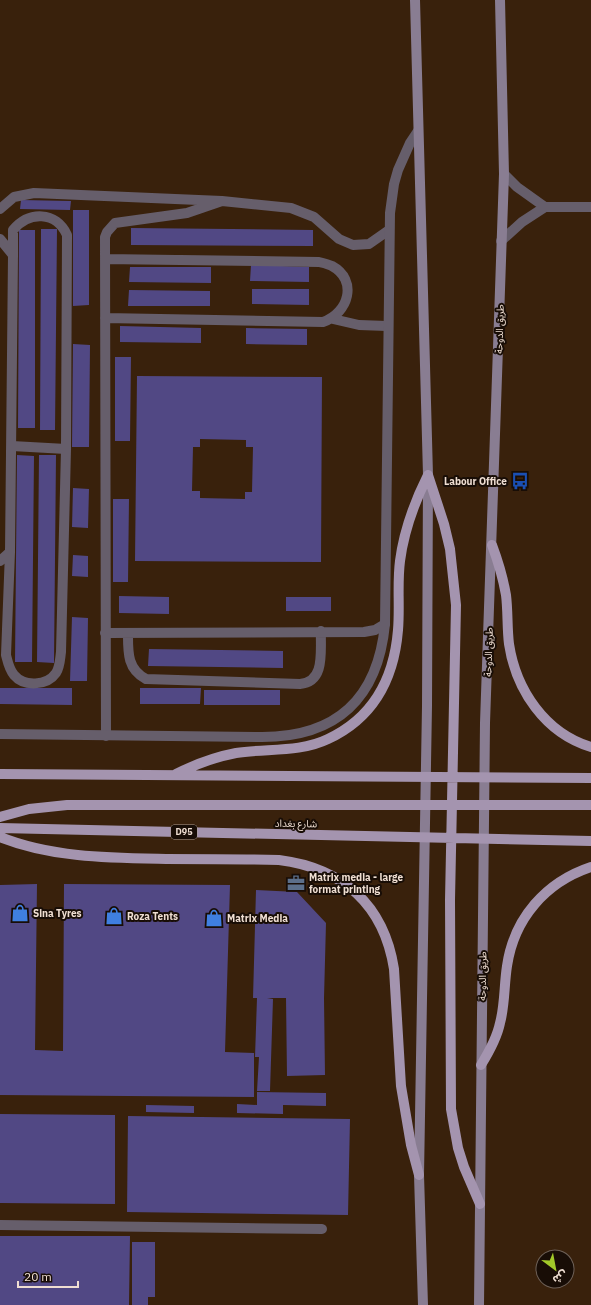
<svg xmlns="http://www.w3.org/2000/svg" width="591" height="1305" viewBox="0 0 591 1305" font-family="'IBM Plex Sans','Noto Sans Arabic',sans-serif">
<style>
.building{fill:#514884;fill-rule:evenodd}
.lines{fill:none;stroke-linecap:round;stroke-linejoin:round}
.service{stroke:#665e6b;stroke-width:10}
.minor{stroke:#665e6b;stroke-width:10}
.secondary{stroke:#897d92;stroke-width:10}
.primary{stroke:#a494af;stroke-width:10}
.labels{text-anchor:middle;stroke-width:4;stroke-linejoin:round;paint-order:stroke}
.shield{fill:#180d06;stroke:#ae9f95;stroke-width:1}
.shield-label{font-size:9px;font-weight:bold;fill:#efded2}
.street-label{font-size:10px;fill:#efded2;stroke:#180d06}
.poi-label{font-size:10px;font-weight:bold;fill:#efded2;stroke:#180d06;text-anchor:start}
</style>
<rect width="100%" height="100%" fill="#39210c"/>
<path class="building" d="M21,200L71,201L70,210L20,209Z
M73,210H89V305L73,306Z
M131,228L313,230V246L131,245Z
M41,229H57L55,430H40Z
M19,230H35V428H18Z
M251,265L309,267V282L250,281Z
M130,267H211V283L129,282Z
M252,289H309V305L252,304Z
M129,290L210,291V306H128Z
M120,326L201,328V343L120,342Z
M246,328L307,329V345L246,344Z
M73,344L90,345L89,447H72Z
M115,357H131L130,441H115Z
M137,376L322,377L321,562L135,561ZM200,439L246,440V447H253L252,492H245V499L200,498V491H192L193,447H200Z
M17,455L34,456L32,662H15Z
M39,455H56L54,663L37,662Z
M73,488L89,489L88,528L72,527Z
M113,499H129L128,582H113Z
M73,555L88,556V577L72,576Z
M119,596L169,597V614L119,613Z
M286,597H331V611H286Z
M72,617L88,618L87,681H70Z
M149,649L283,651V668L148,666Z
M0,688H72V705L0,704Z
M140,688H201L200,704H140Z
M204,690H280V705H204Z
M37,884L35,1050L63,1051L64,884L230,885L225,1052L254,1053V1097L0,1095V885Z
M256,890L297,892L326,923L324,998L325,1075L287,1076L286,998H267L273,999L270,1091H257L259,1057H255L257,998H253Z
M257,1092L326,1093V1106L283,1105V1114L237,1113V1104L257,1105Z
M146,1105L194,1106V1113L146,1112Z
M0,1114L115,1115V1204L0,1203Z
M128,1116L350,1119L348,1215L127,1212Z
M0,1236H130L129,1305H0Z
M132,1242H155V1297H148V1305H132Z"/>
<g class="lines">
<path class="service" d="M504,174L517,187L545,207H591
M0,209L14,197L34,193L222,201L291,208L314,217L339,239L353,245L369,244L389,230
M0,239L13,255L10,552L6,655C8,663 9,669 14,675C24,687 47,686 56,673C60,667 60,659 61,652L66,449L67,235C56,211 29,211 13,230V255
M501,241L522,222L545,207
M105,259L319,262C323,263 328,264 332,266C358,280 349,313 323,322L105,318
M333,319L359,325L387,326
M12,446L66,449
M0,561L10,552
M105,633L364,632L375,630L385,624
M128,633C128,652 127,669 146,679L300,684C326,682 320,650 321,631
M106,736L105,237L107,232L115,223L187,213L222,201
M0,1225L322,1229"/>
<path class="minor" d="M0,734L262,737C337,737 378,698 385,624L390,213L394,184L398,170L410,143L418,131"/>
<path class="secondary" d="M415,0L428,475L427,706L419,1175L423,1305
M479,1305L485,723L504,174L500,0"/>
<path class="primary" d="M428,475L444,524L450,549L456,605L450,900L451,1109L458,1148L464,1167L480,1204
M492,545C498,561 503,578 506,595C508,611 507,628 509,644C516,690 545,733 591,747
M0,774L591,778
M176,774C196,764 215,757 236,753C267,748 299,753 328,739C373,718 394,679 398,630C400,607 397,584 400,561C404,530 414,503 428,475
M0,817L29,809L67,805H591
M0,828L591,841
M0,837C52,858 111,858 166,859C204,859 241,859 279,860C343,868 384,905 394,969L401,1086L411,1145L419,1175
M481,1065C489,1052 497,1038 500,1023C505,1005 504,985 507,966C514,918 546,882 591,867"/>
</g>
<defs>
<g id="bus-bare" transform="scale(1.38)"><path d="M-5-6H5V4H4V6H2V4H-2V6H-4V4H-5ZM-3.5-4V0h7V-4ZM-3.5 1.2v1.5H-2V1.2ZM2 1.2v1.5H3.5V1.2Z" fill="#1a4fb4" stroke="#180d06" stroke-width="2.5" paint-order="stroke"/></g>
<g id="office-bare" transform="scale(1.38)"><path d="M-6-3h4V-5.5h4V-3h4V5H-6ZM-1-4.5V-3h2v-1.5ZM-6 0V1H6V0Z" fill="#5c6f8a" stroke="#180d06" stroke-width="2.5" paint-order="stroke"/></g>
<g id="shop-bare" transform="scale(1.38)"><path d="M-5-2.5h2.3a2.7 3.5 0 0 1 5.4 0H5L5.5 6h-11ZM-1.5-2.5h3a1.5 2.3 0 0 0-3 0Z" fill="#3f7fe0" stroke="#180d06" stroke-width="2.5" paint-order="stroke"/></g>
</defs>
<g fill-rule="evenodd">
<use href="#bus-bare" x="520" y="481"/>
<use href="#office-bare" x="296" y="883"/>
<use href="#shop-bare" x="20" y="913"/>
<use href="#shop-bare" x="114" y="916"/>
<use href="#shop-bare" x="214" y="918"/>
</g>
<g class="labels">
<rect class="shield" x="171" y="825" width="26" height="14" rx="3"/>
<g class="shield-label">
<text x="184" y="835">D95</text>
</g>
<g class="street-label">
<text transform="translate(499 329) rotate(-88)" y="4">طريق الدوحة</text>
<text transform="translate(488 652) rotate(-88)" y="4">طريق الدوحة</text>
<text transform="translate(296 823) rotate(1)" y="4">شارع بغداد</text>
<text transform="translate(482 976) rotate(-89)" y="4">طريق الدوحة</text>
</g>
<g class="poi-label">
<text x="507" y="485" text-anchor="end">Labour Office</text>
<text x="309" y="881">Matrix media - large<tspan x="309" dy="12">format printing</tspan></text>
<text x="33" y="917">Sina Tyres</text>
<text x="127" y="920">Roza Tents</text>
<text x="227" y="922">Matrix Media</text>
</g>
</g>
<g transform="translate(555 1269) rotate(148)"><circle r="19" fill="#180d06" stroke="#6e6158"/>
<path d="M0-3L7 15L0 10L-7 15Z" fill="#a2c929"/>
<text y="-6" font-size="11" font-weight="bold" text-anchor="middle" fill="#efded2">ش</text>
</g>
<path d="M18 1281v6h60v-6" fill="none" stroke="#efded2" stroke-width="2"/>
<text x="24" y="1281" font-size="12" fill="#efded2" stroke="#180d06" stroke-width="3" paint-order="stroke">20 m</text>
</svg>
